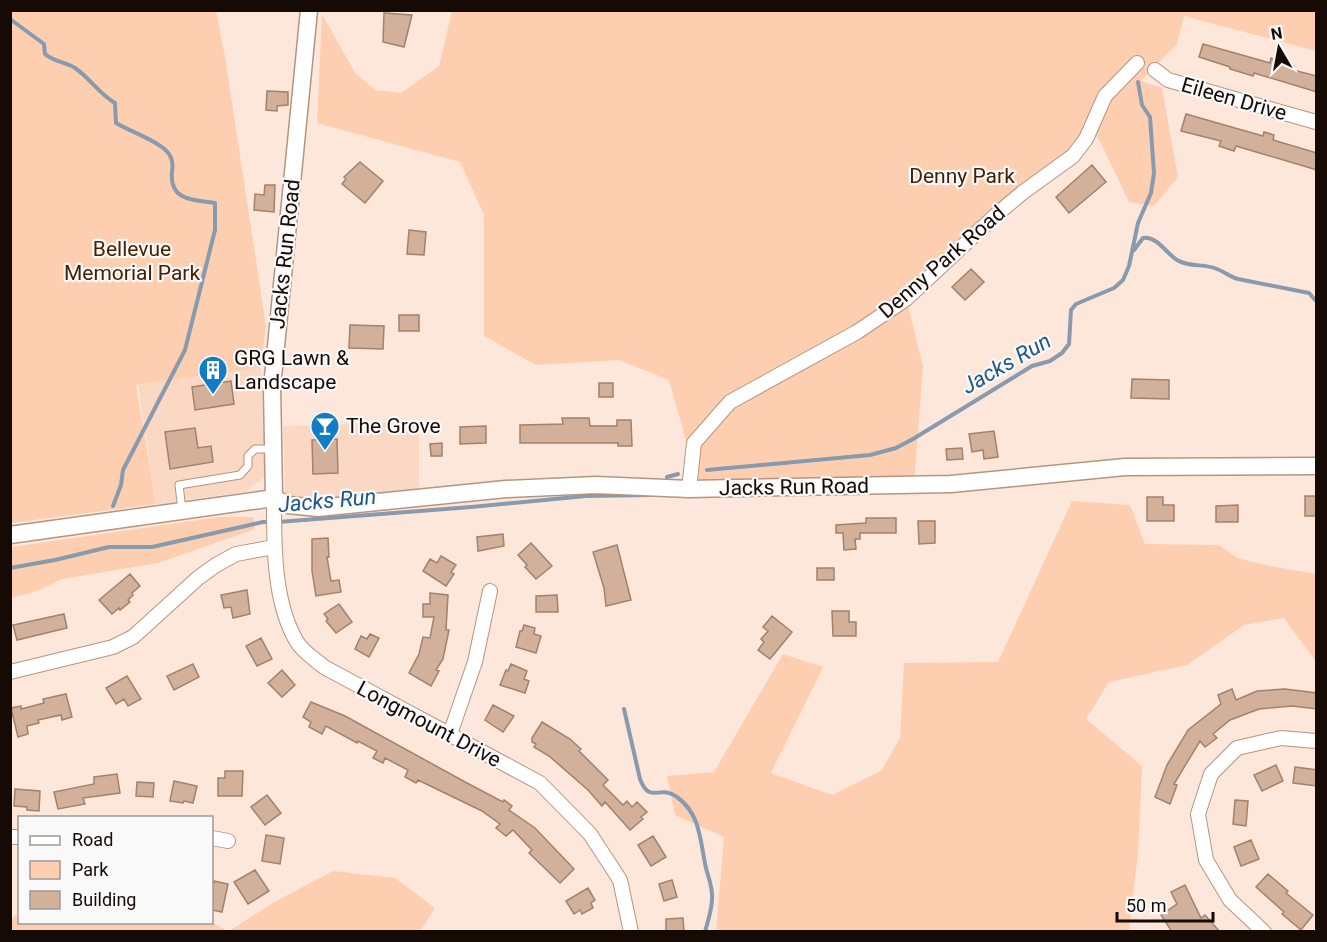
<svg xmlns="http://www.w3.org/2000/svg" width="1327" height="942" viewBox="0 0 1327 942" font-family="Roboto,sans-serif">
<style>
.built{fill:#fad8c3}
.green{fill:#feceb0}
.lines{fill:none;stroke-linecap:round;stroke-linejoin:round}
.stream{stroke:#889aad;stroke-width:4}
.building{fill:#d2b09a;stroke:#a2816d;stroke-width:1.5}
.service-casing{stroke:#b69480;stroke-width:9}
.minor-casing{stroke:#b69480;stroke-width:16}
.tertiary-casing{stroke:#b69480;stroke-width:19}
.service{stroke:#fff;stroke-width:7}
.minor{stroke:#fff;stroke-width:14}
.tertiary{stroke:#fff;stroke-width:16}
.labels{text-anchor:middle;stroke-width:4.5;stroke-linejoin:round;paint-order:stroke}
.street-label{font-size:21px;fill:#160a04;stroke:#f9f9f9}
.park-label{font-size:21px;fill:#472002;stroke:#f9f9f9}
.poi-label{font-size:21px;fill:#160a04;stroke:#f9f9f9;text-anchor:start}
.water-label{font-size:22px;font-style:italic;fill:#1e5784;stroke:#f9f9f9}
</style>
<rect width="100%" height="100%" fill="#fde7da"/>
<path class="built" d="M261,360L265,477L245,492L156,504L138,385L260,366Z
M419,422V488L304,500H295L285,493L283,426Z"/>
<path class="green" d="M10,11H216L225,57L266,326L261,367L136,385L156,504L11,523Z
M452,11H1316V51L1184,16L1177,44L1141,81L1162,88L1178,177L1154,206L1129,202L1099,139L1094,135C1104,106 1107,98 1132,79L1121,69C1094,93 1093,115 1076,144L906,298L923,366L914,485L689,489L694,443L687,444L669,380L619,360L536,365L484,336V215L460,162L317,123L322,14L355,73L375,90L401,93L439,66Z
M1072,501L1130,505L1145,544L1219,545L1237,558L1270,566L1316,574V662L1284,618L1244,625L1187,665L1109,682L1086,719L1142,766L1138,853L1129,931H716L724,837L675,815L667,776L714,772L783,654L823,667L771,773L832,795L881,771L900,738L904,663L998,662Z
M219,517H253L255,529L158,563L62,579L37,591L11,598V547Z
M333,871L395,878L435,908L420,931H229L276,901Z
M19,913L20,922H212L227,931H11V919Z"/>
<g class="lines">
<path class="stream" d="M10,19L44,44L45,54C54,62 66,62 75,68C90,78 99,94 115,103L116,123C129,131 161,142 169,154C173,160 173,166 172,172C169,201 194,200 215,203V230L185,350L123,470L121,485L113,506
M1134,250L1143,238C1157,236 1166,253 1177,260C1190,268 1204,263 1217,269C1225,272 1230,277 1238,279L1309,293L1316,301
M707,470L870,455L896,448L913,439L1032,366L1050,361L1062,353L1069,344L1071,310L1076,304L1114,288L1123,280L1129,266L1138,223L1151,193L1154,173L1150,117L1142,105L1138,82
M667,477L678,474
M278,522L471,507L586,496L650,495
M10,568L55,560L109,547H152L263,522H270
M624,709L640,779C650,805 660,784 677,797C701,814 700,842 706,868C708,876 712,886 712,895C713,907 708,920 705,932"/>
</g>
<path class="building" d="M384,13L412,15L404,47L383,42Z
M1203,44L1270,63L1271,58L1294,66L1293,70L1317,76V92L1254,73L1253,76L1230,69V67L1199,57Z
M267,91L288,92V105L277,106V111L266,110Z
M1186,114L1263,136L1264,132L1274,135L1273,140L1317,153V170L1236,146L1234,151L1219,146L1221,141L1181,131Z
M360,162L383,181L365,203L342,184L346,179L344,177Z
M1092,165L1106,182L1069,213L1056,197Z
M265,185H275L274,212L254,210L255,194L264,195Z
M409,230L426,232L424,255L407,254Z
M971,269L984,282L965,300L952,287Z
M399,315H419V331H399Z
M350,325L384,326L383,349L349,348Z
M1132,379L1169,380V399L1131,398Z
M231,381L234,404L195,410L192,387Z
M599,383H613V397H599Z
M562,418H589L590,426H617V420H631L632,446H618V443H520V425L563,424Z
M486,426V443L460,444V427Z
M195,428L198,448L211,446L213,462L170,469L165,432Z
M994,431L998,457L984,459L983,450L972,452L969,434Z
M337,439L338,473L313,474L312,440Z
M442,443V456H431L430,444Z
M962,448L963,459L947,460L946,449Z
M1305,496H1317V516H1305Z
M1147,497H1163V505H1174V521H1147Z
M1238,505V522H1216V506Z
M866,518H896V533H860V539H855L856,549L844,550L843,533H836V525L866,523Z
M918,521H935V543L919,544Z
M503,534L504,546L478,551L477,537Z
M328,538L329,557H327L331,581L339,580L341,592L316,596L312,571V539Z
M531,543L552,566L536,579L525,567L527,565L518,555Z
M617,545L631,600L606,606L604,588L593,552Z
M441,556L456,565L451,572L454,574L446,586L423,571L430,559L437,563Z
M817,568H834V580H817Z
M130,574L140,586L132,593L133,595L128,600L130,602L120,610L119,608L112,614L99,600Z
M247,590L250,614L233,618L231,607L224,608L221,595Z
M430,593L448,595L446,630H449L443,659L436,670L439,671L431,686L409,673L419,654L423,637L430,638L434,617H423V604H430Z
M557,595L558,612H536V596Z
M339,604L352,622L336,633L326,621L328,619L324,614Z
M832,611H849V622H856V636H833Z
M64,614L67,628L17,640L13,625Z
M772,616L792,632L770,659L758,650L764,642L761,639L768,631L763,627Z
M524,625L535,628L534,634L541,636L536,653L516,647L520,631H522Z
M370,634L379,638L369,657L355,649L361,636L367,639Z
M261,638L272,659L257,666L246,646Z
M193,664L199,677L174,690L167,676Z
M511,664L527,671L524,679L529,681L525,693L500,685L506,670L508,671Z
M282,670L295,685L282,697L268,683Z
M127,676L141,699L128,706L124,699L116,704L106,688Z
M1232,689L1236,700L1257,691L1285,689L1317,693V709L1292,706L1259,709L1230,720L1213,734L1217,738L1205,747L1200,741L1174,784L1177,785L1170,804L1155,797L1167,765L1188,730L1221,704L1218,695Z
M66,694L72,717L62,720L61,715L38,720L39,723L27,726L28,734L18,737L11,708L21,706V709L44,703L43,699Z
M311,702L345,716L467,783L503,802L504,800L512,806L509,810L535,828L574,869L560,883L529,853L532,850L513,830L506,836L496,828L500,824L482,811L418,780L416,783L405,777L408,770L385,758L383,763L373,758L377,751L358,741L357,743L326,726L322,734L309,727L311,722L303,717Z
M493,705L514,716L503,732L485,720Z
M542,722L570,739L581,749L579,751L608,780L603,785L623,805L627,801L632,807L637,802L647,812L641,817L643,819L630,830L605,802L602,806L588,790L549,756L534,747L536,744L532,742V738Z
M1276,765L1283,781L1262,791L1254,775Z
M1295,767L1317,770V786L1293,783Z
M225,771H243L242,796H218V778H225Z
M117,774L120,793L83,798L85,804L58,809L54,792L94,784V777Z
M174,781L197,786L193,803L184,801L183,803L170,801Z
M137,782L154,783L153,797L136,796Z
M15,789L40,791L39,811L27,810V807L14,806Z
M267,795L281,813L265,825L251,807Z
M1235,800L1248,801L1246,826L1233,824Z
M266,835L284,838L280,864L262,861Z
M653,836L666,857L651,866L638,845Z
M1251,840L1259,859L1241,866L1234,847Z
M255,870L269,891L248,904L234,882Z
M1268,874L1288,891L1286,893L1313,915L1301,930L1282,914L1284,912L1256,887Z
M672,880L677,897L664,901L659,884Z
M214,881L228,884L222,912L212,910V882L214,883Z
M1185,885L1201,918L1205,915L1220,932H1172L1161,915L1177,904L1171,892Z
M588,888L595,900L591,903L593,908L582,914L580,910L574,914L566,901Z
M683,918L684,932H666V919Z"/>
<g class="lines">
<g class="service-casing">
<path id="service" d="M182,510L179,485L240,475L248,466V456L255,449H273"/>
</g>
<g class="minor-casing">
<path id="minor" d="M1155,70L1168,80L1316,122
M689,489L694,443L730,402L857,332L906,299L997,214L1022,193L1073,156L1086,139L1105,96L1137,63
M274,498C274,543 273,602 297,642C303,652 316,660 324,667L540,783L590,834L620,880L631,932
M10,672L113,647L133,637L198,578L216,565L236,554L274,547
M450,734L475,662L490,591
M10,837H20
M212,838L228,841
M1264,932L1230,900L1206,860L1198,814L1211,774L1237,748L1281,738L1316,741"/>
</g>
<g class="tertiary-casing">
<path id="tertiary" d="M274,498L272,387L309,10
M10,535L274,498L288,505L318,508L506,489L596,485L689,489L951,484L1125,467L1316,466"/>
</g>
<use href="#service" class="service"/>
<use href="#minor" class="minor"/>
<use href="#tertiary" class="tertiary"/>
</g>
<defs>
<g id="building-pin" transform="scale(1.5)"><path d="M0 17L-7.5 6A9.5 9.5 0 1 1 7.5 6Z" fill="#117dc7" stroke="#f9f9f9"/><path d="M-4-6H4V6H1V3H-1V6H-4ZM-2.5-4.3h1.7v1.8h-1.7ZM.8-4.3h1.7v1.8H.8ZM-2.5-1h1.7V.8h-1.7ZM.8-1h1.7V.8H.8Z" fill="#fff"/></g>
<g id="bar-pin" transform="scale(1.5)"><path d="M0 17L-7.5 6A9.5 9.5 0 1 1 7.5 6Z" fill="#117dc7" stroke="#f9f9f9"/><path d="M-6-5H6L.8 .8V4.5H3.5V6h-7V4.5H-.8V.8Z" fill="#fff"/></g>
</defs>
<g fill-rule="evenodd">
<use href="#building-pin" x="213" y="370"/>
<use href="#bar-pin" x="325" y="426"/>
</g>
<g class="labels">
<g class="street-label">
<text transform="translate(1234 99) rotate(16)" y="7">Eileen Drive</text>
<text transform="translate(285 254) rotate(-84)" y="7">Jacks Run Road</text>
<text transform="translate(942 262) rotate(-41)" y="7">Denny Park Road</text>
<text transform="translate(794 487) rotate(-1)" y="7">Jacks Run Road</text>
<text transform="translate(429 724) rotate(28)" y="7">Longmount Drive</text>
</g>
<g class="park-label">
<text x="962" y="183">Denny Park</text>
<text x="132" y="256">Bellevue<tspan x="132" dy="24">Memorial Park</tspan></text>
</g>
<g class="poi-label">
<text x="234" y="365">GRG Lawn &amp;<tspan x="234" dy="24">Landscape</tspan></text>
<text x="346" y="433">The Grove</text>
</g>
<g class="water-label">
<text transform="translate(1006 363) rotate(-30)" y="8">Jacks Run</text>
<text transform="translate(327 500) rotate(-5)" y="8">Jacks Run</text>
</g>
</g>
<rect width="1327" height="942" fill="none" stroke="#160a04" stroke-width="24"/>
<rect x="18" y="816" width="195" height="108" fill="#f9f9f9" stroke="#9e9997" stroke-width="1.5"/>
<rect x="30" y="836" width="30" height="9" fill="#ffffff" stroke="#9e9997" stroke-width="1.5"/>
<text x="72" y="846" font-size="18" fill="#160a04">Road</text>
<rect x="30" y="861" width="30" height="18" fill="#feceb0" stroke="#9e9997" stroke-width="1.5"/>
<text x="72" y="876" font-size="18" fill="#160a04">Park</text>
<rect x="30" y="891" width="30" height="18" fill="#d2b09a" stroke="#9e9997" stroke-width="1.5"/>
<text x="72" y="906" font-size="18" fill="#160a04">Building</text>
<g transform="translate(1279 48) rotate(350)" stroke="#f9f9f9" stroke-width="4.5" paint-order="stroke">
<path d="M0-4.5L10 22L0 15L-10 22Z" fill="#160a04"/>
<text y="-9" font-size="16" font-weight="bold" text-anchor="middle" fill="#160a04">N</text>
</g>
<path d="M1117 912v9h96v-9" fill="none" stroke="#160a04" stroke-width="3"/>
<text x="1126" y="912" font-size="18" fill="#160a04" stroke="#f9f9f9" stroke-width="4.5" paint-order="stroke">50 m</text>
</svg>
